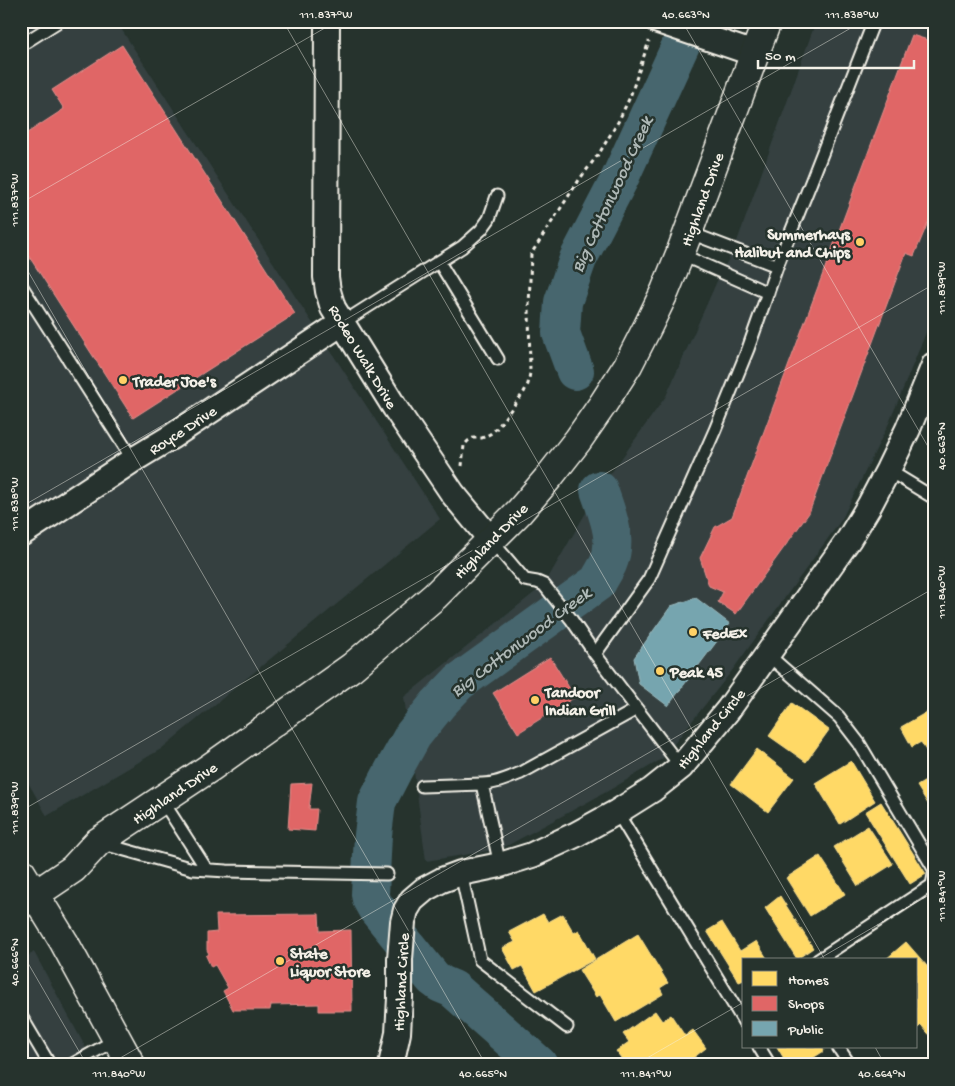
<svg xmlns="http://www.w3.org/2000/svg" width="955" height="1086" viewBox="0 0 955 1086" font-family="'Gochi Hand',sans-serif">
<style>
.built{fill:#344040}
.homes{fill:#ffd966;stroke:#fce08d}
.shops{fill:#e06666;stroke:#e6908d}
.public{fill:#76a5af;stroke:#9cbcc0}
.lines{fill:none;stroke-linecap:round;stroke-linejoin:round}
.river{stroke:#47666e;stroke-width:38}
.lane-casing{stroke:#f4f1e8;stroke-width:15}
.street-casing{stroke:#f4f1e8;stroke-width:28}
.secondary-casing{stroke:#f4f1e8;stroke-width:31}
.path{stroke:#f4f1e8;stroke-width:3;stroke-dasharray:4 4;stroke-linecap:butt}
.lane{stroke:#26332d;stroke-width:11}
.street{stroke:#26332d;stroke-width:24}
.secondary{stroke:#26332d;stroke-width:28}
.ticks{fill:none;stroke:#f4f1e8;stroke-width:1;stroke-opacity:0.45}
.poi-dot{fill:#ffd166;stroke:#26332d;stroke-width:2}
.labels{text-anchor:middle;stroke-width:5;stroke-linejoin:round;paint-order:stroke}
.street-label{font-size:16px;fill:#f4f1e8;stroke:#26332d}
.poi-label{font-size:16px;font-weight:bold;fill:#f4f1e8;stroke:#26332d;text-anchor:start}
.water-label{font-size:18px;font-style:italic;fill:#afb9b7;stroke:#26332d}
.neatline{fill:none;stroke:#f4f1e8;stroke-width:2}
.ticks-label{font-size:12px;text-anchor:middle;fill:#f4f1e8}
</style>
<rect width="100%" height="100%" fill="#26332d"/>
<filter id="ink" filterUnits="userSpaceOnUse"><feTurbulence type="fractalNoise" baseFrequency=".02" numOctaves="2"/><feDisplacementMap in="SourceGraphic" scale="10" xChannelSelector="R" yChannelSelector="G"/><feConvolveMatrix kernelMatrix="1 2 1 2 8 2 1 2 1" color-interpolation-filters="sRGB"/></filter>
<g filter="url(#ink)">
<path class="built" d="M21,21H116L440,519L161,749L47,816L21,770Z
M816,21H934V313L889,423L842,519L731,672L662,759L608,791L501,849L426,861L404,697L544,585L599,490L666,396L721,272L734,250Z
M34,952L95,1065H21V960Z"/>
<path class="homes" d="M792,703L829,730L806,762L769,736Z
M934,708V760L932,761L921,742L912,747L901,727Z
M757,749L794,778L768,812L731,784Z
M851,761L875,801L840,824L815,783Z
M934,776V804L930,807L917,786Z
M881,802L926,874L910,884L865,812Z
M868,826L893,864L858,886L834,847Z
M820,856L845,894L810,916L786,878Z
M780,896L813,948L797,959L765,908Z
M543,914L548,922L563,914L574,933L579,930L595,959L536,991L522,966L514,970L502,948L515,942L509,932Z
M722,922L740,951L756,941L768,960H744V980L739,982L707,931Z
M638,934L668,983L660,988L663,994L616,1022L600,995L596,997L579,970Z
M906,942L934,974V1040L921,1025L918,1028L916,1026V960H885Z
M655,1011L662,1021L671,1015L685,1036L693,1030L706,1048L693,1058L697,1064L632,1065L631,1063L626,1065L616,1051L629,1042L623,1034Z
M777,1047H822L824,1051L808,1061L810,1065H788Z"/>
<path class="shops" d="M912,35L934,42V208L914,256L906,253L809,513L736,614L718,602L723,592L709,586L700,558L715,527L732,517Z
M122,45L295,314L133,418L21,244V137L64,109L52,90Z
M550,657L575,697L518,733L493,693Z
M312,783L309,809H317L315,831L288,829L291,784Z
M319,914L320,931L351,930L352,1011H319V1004L271,1005L270,1010H233L223,991L228,988L215,965L211,967L206,956L209,954L207,950V933L217,932L216,915Z"/>
<path class="public" d="M696,598L730,624L668,706L639,684L634,658L671,606Z"/>
<g class="lines">
<path class="river" d="M575,371L561,333L563,302L578,259L619,180L683,40L690,21
M539,1065L453,989L441,984L433,978L376,908L371,899L370,894L373,835L377,802L393,771L413,735L438,704L459,682L598,582C601,576 605,570 608,564C619,539 607,514 599,490"/>
<g class="lane-casing">
<path id="lane" d="M21,45L59,21
M688,232L777,266
M680,254L768,293
M439,262L498,359
M21,285L133,460
M342,323L462,247L481,230L489,219L497,196
M888,470L934,498
M491,540L525,580L537,582L544,585L571,619L595,654L681,767
M595,654L649,579L715,430L748,349L778,264L811,182L874,21
M767,654L839,717L859,743L934,869
M422,786L482,784
M162,800L207,870
M617,812L744,1022
M100,843L193,869L227,871L387,874
M500,865L482,784C496,784 508,778 521,773L637,709
M461,873L480,960L567,1027
M818,960L932,885L934,875
M21,1016L50,1065
M759,1047L770,1065
M838,1047L850,1065
M71,1065L117,1039"/>
</g>
<g class="street-casing">
<path id="street" d="M327,21L326,277L328,291L333,308L395,408L453,494L491,540
M658,21L755,54
M21,534L133,460L171,437L342,323
M391,1065L398,1033L400,998V959L403,922L406,910L412,900L425,889L442,880L461,873L500,865L532,855L575,835L617,812L652,790L681,767L728,710L849,539L869,506L888,470L908,429L934,365"/>
</g>
<g class="secondary-casing">
<path id="secondary" d="M21,872L64,942L131,1065
M21,904L73,869L98,842L211,767L352,667L435,596L519,512L549,477L578,440L603,404L628,365L648,326L665,291L680,254L767,21"/>
</g>
<path class="path" d="M462,466L464,445L468,441L473,438H482L490,434L497,428L524,392L528,384L530,373L529,306L531,254L579,180L600,152L618,122L630,97L649,41"/>
<use href="#lane" class="lane"/>
<use href="#street" class="street"/>
<use href="#secondary" class="secondary"/>
</g>
</g>
<path class="ticks" d="M283,21L825,960M682,21L934,457M21,203L337,21M21,259L486,1065M21,507L863,21M21,811L934,284M21,951L87,1065M817,960L934,892M875,1047L885,1065M108,1065L934,588M635,1065L744,1002"/>
<g class="poi-dot">
<circle cx="860" cy="242" r="5"/>
<circle cx="123" cy="380" r="5"/>
<circle cx="693" cy="632" r="5"/>
<circle cx="660" cy="671" r="5"/>
<circle cx="535" cy="700" r="5"/>
<circle cx="280" cy="961" r="5"/>
</g>
<g class="labels">
<g class="street-label">
<text transform="translate(701 199) rotate(-70)" y="6">Highland Drive</text>
<text transform="translate(364 356) rotate(59)" y="6">Rodeo Walk Drive</text>
<text transform="translate(182 429) rotate(-33)" y="6">Royce Drive</text>
<text transform="translate(490 540) rotate(-46)" y="6">Highland Drive</text>
<text transform="translate(710 728) rotate(-51)" y="6">Highland Circle</text>
<text transform="translate(174 792) rotate(-34)" y="6">Highland Drive</text>
<text transform="translate(400 982) rotate(-87)" y="6">Highland Circle</text>
</g>
<g class="poi-label">
<text x="850" y="239" text-anchor="end">Summerhays<tspan x="850" dy="18">Halibut and Chips</tspan></text>
<text x="133" y="386">Trader Joe's</text>
<text x="703" y="638">FedEx</text>
<text x="670" y="677">Peak 45</text>
<text x="545" y="697">Tandoor<tspan x="545" dy="18">Indian Grill</tspan></text>
<text x="290" y="958">State<tspan x="290" dy="18">Liquor Store</tspan></text>
</g>
<g class="water-label">
<text transform="translate(611 194) rotate(-65)" y="6">Big Cottonwood Creek</text>
<text transform="translate(520 641) rotate(-37)" y="6">Big Cottonwood Creek</text>
</g>
</g>
<rect width="955" height="1086" fill="none" stroke="#26332d" stroke-width="55"/>
<rect x="742" y="958" width="175" height="90" fill="#26332d" stroke="#787f78"/>
<rect x="752" y="971" width="25" height="15" fill="#ffd966" stroke="#787f78"/>
<text x="788" y="984" font-size="15" fill="#f4f1e8">Homes</text>
<rect x="752" y="996" width="25" height="15" fill="#e06666" stroke="#787f78"/>
<text x="788" y="1008" font-size="15" fill="#f4f1e8">Shops</text>
<rect x="752" y="1021" width="25" height="15" fill="#76a5af" stroke="#787f78"/>
<text x="788" y="1034" font-size="15" fill="#f4f1e8">Public</text>
<path d="M758 60v8h156v-8" fill="none" stroke="#f4f1e8" stroke-width="2.5"/>
<text x="765" y="60" font-size="15" fill="#f4f1e8" stroke="#26332d" stroke-width="4" paint-order="stroke">50 m</text>
<rect x="28" y="28" width="900" height="1030" class="neatline"/>
<g class="ticks-label">
<text x="326" y="18">111.837°W</text>
<text x="686" y="18">40.663°N</text>
<text x="852" y="18">111.838°W</text>
<text transform="translate(14 200) rotate(-90)" y="4">111.837°W</text>
<text transform="translate(941 288) rotate(-90)" y="4">111.839°W</text>
<text transform="translate(941 446) rotate(-90)" y="4">40.663°N</text>
<text transform="translate(14 504) rotate(-90)" y="4">111.838°W</text>
<text transform="translate(941 592) rotate(-90)" y="4">111.840°W</text>
<text transform="translate(14 808) rotate(-90)" y="4">111.839°W</text>
<text transform="translate(941 896) rotate(-90)" y="4">111.841°W</text>
<text transform="translate(14 962) rotate(-90)" y="4">40.666°N</text>
<text x="119" y="1077">111.840°W</text>
<text x="483" y="1077">40.665°N</text>
<text x="646" y="1077">111.841°W</text>
<text x="882" y="1077">40.664°N</text>
</g>
</svg>
